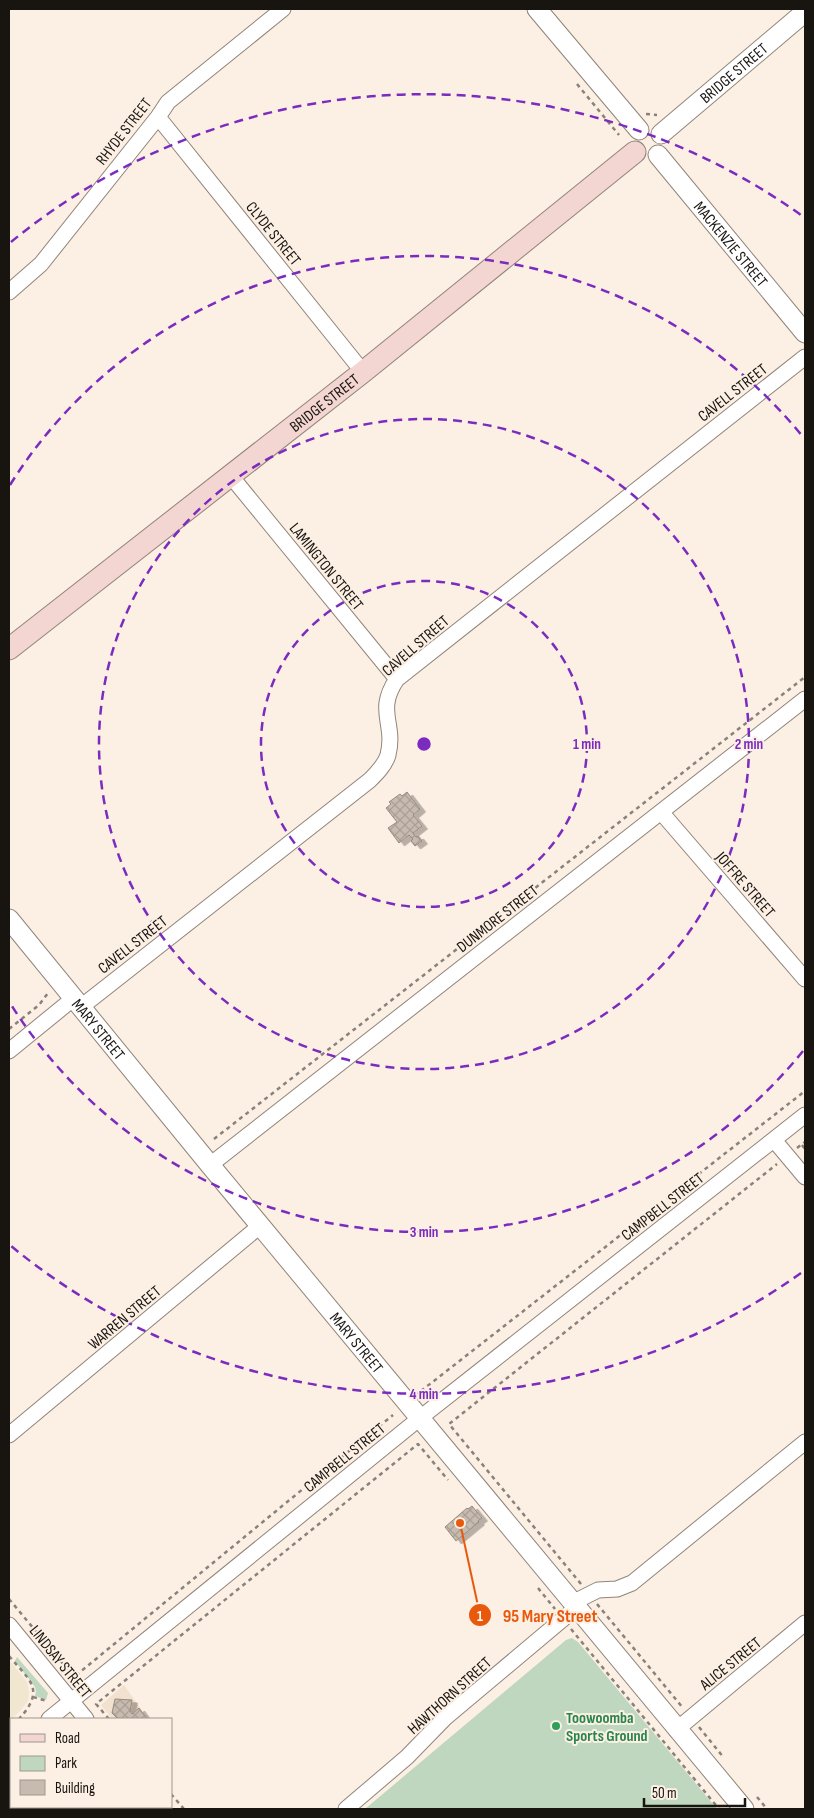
<svg xmlns="http://www.w3.org/2000/svg" width="814" height="1818" viewBox="0 0 814 1818" font-family="'Sofia Sans Condensed',sans-serif">
<style>
.built{fill:#f3e1cf}
.education{fill:#f1e7d1}
.green{fill:#bed7be}
.park{fill:url(#park-dots)}
.building{fill:url(#building-cross-hatch);stroke:#978b80;filter:url(#shadow)}
.lines{fill:none;stroke-linecap:round;stroke-linejoin:round}
.minor-casing{stroke:#90857a;stroke-width:17}
.tertiary-casing{stroke:#90857a;stroke-width:21}
.secondary-casing{stroke:#90857a;stroke-width:23}
.path{stroke:#8a827a;stroke-width:2.5;stroke-dasharray:4 4;stroke-linecap:butt}
.minor{stroke:#fff;stroke-width:15}
.tertiary{stroke:#fff;stroke-width:19}
.secondary{stroke:#f3d5d1;stroke-width:21}
.ring{fill:none;stroke:#7b2cbf;stroke-width:2.5;stroke-dasharray:9 6}
.leisure-dot{fill:#2e9e5b;stroke:#fcefe3;stroke-width:2}
.labels{text-anchor:middle;stroke-width:4;stroke-linejoin:round;paint-order:stroke}
.street-label{font-size:16px;fill:#181410;stroke:#fcefe3}
.leisure-label{font-size:16px;font-weight:bold;fill:#27864d;stroke:#fcefe3;text-anchor:start}
.centre{fill:#7b2cbf;stroke:#fcefe3;stroke-width:2.5}
.ring-label{font-size:15px;text-anchor:middle;font-weight:bold;fill:#7b2cbf;stroke:#fcefe3;stroke-width:4;stroke-linejoin:round;paint-order:stroke}
.leader{fill:none;stroke:#e8590c;stroke-width:2}
.callout-dot{fill:#e8590c;stroke:#fcefe3;stroke-width:2}
.mark-label{font-size:15px;text-anchor:middle;font-weight:bold;fill:#fff}
.callout-label{font-size:18px;text-anchor:middle;font-weight:bold;fill:#e8590c;stroke:#fcefe3;stroke-width:4;stroke-linejoin:round;paint-order:stroke}
</style>
<defs>
<pattern id="park-dots" width="8" height="8" patternUnits="userSpaceOnUse" patternTransform="scale(1.25)"><rect width="8" height="8" fill="#bed7be"/><path d="M2 2h.1M6 6h.1" fill="none" stroke="#a3b8a2" stroke-width="1.8" stroke-linecap="round"/></pattern>
<pattern id="building-cross-hatch" width="8" height="8" patternUnits="userSpaceOnUse" patternTransform="scale(1.25)"><rect width="8" height="8" fill="#c7bbaf"/><path d="M0 0l8 8M0 8l8-8" fill="none" stroke="#aaa096"/></pattern>
<filter id="shadow"><feDropShadow dx="5.5" dy="3" stdDeviation="0" flood-color="#0004"/></filter>
</defs>
<rect width="100%" height="100%" fill="#fcefe3"/>
<path class="built" d="M124,1685L148,1719H112L101,1705Z"/>
<path class="education" d="M9,1660L27,1682L29,1692L28,1701L20,1711L9,1722Z"/>
<path class="green" d="M572,1638L578,1642L717,1809H365L566,1640Z
M17,1657L48,1693L46,1700L35,1696L36,1691L35,1687L15,1661Z"/>
<path class="park" d="M11,1776V1807H131L133,1809H9V1778Z"/>
<path class="building" d="M407,792L420,809L413,815L422,826L413,833L416,837L418,836L422,841L415,846L411,841L413,839L409,835L399,843L388,828L397,822L386,808L391,804L389,802L400,794L402,796Z
M472,1506L482,1518L478,1521L479,1522L456,1541L445,1527L467,1508L468,1509Z
M115,1699L132,1700L130,1711L132,1714L139,1708L147,1719H118L112,1713Z"/>
<g class="lines">
<g class="minor-casing">
<path id="minor" d="M158,117L363,372
M9,292L41,264L158,117L168,102L283,9
M230,475L397,679
M661,812L805,979
M81,1007L370,780C377,773 385,765 388,755C396,723 375,711 397,679L805,357
M9,1051L74,998
M774,1140L805,1177
M210,1165L805,699
M9,1435L261,1225
M572,1603L598,1590L617,1589L632,1583L805,1442
M9,1625L86,1719
M49,1719L420,1418L805,1115
M676,1730L805,1623
M9,1751L11,1749
M159,1807L162,1809
M346,1809L407,1757L445,1718L576,1608"/>
</g>
<g class="tertiary-casing">
<g id="tertiary">
<path d="M537,9L639,130"/>
<path id="s1" d="M661,134L805,12"/>
<path id="s2" d="M658,155L805,333"/>
<path id="s3" d="M9,919L210,1165L744,1809"/>
</g>
</g>
<g class="secondary-casing">
<g id="secondary">
<path id="s4" d="M9,649L363,372L635,152"/>
</g>
</g>
<path class="path" d="M577,84L619,135
M646,114L657,115
M9,1029L39,1005L48,993
M214,1139L805,677
M802,1145L805,1149
M797,1148L805,1142
M421,1391L805,1091
M581,1584L449,1424L777,1164
M538,1588L555,1609
M9,1599L74,1677L393,1415
M597,1604L683,1708
M571,1629L719,1809
M9,1656C30,1681 46,1689 19,1719
M33,1697L47,1701
M109,1719L96,1704L418,1444L448,1480
M699,1727L724,1758
M9,1728L11,1726
M9,1773L11,1771
M171,1794L184,1809
M757,1797L767,1809
M73,1807L75,1809
M134,1807L136,1809
M42,1809L43,1807"/>
<use href="#minor" class="minor"/>
<use href="#tertiary" class="tertiary"/>
<use href="#secondary" class="secondary"/>
</g>
<g class="ring">
<circle cx="424" cy="744" r="163"/>
<circle cx="424" cy="744" r="325"/>
<path d="M803 1051A488 488 0 0 1 10 1003M10 485A488 488 0 0 1 803 437"/>
<path d="M801 1273A650 650 0 0 1 11 1246M11 242A650 650 0 0 1 801 215"/>
</g>
<circle class="leisure-dot" cx="556" cy="1726" r="5"/>
<g class="labels">
<g class="street-label">
<text dy="6" stroke="none"><textPath href="#s1" startOffset="95">BRIDGE STREET</textPath></text>
<text transform="translate(123 131) rotate(-52)" y="6">RHYDE STREET</text>
<text transform="translate(274 233) rotate(51)" y="6">CLYDE STREET</text>
<text dy="6" stroke="none"><textPath href="#s2" startOffset="115">MACKENZIE STREET</textPath></text>
<text transform="translate(732 392) rotate(-38)" y="6">CAVELL STREET</text>
<text dy="6" stroke="none"><textPath href="#s4" startOffset="400">BRIDGE STREET</textPath></text>
<text transform="translate(327 566) rotate(51)" y="6">LAMINGTON STREET</text>
<text transform="translate(415 645) rotate(-41)" y="6">CAVELL STREET</text>
<text transform="translate(746 884) rotate(49)" y="6">JOFFRE STREET</text>
<text transform="translate(497 918) rotate(-38)" y="6">DUNMORE STREET</text>
<text transform="translate(132 944) rotate(-38)" y="6">CAVELL STREET</text>
<text dy="6" stroke="none"><textPath href="#s3" startOffset="142">MARY STREET</textPath></text>
<text transform="translate(662 1206) rotate(-38)" y="6">CAMPBELL STREET</text>
<text transform="translate(124 1317) rotate(-40)" y="6">WARREN STREET</text>
<text dy="6" stroke="none"><textPath href="#s3" startOffset="548">MARY STREET</textPath></text>
<text transform="translate(344 1457) rotate(-39)" y="6">CAMPBELL STREET</text>
<text transform="translate(61 1661) rotate(51)" y="6">LINDSAY STREET</text>
<text transform="translate(730 1663) rotate(-39)" y="6">ALICE STREET</text>
<text transform="translate(449 1695) rotate(-42)" y="6">HAWTHORN STREET</text>
</g>
<g class="leisure-label">
<text x="566" y="1723">Toowoomba<tspan x="566" dy="18">Sports Ground</tspan></text>
</g>
</g>
<circle cx="424" cy="744" r="8" class="centre"/>
<g class="ring-label">
<text x="587" y="749">1 min</text>
<text x="749" y="749">2 min</text>
<text x="424" y="1237">3 min</text>
<text x="424" y="1399">4 min</text>
</g>
<path class="leader" d="M460 1523L480 1615"/>
<g class="callout-dot">
<circle cx="460" cy="1523" r="5"/>
<circle cx="480" cy="1615" r="12"/>
</g>
<g class="mark-label">
<text x="480" y="1621">1</text>
</g>
<g class="callout-label">
<text x="550" y="1622">95 Mary Street</text>
</g>
<rect width="814" height="1818" fill="none" stroke="#181410" stroke-width="20"/>
<rect x="10" y="1718" width="162" height="90" fill="#fcefe3" stroke="#a1978f"/>
<rect x="20" y="1734" width="25" height="8" fill="#f3d5d1" stroke="#a1978f"/>
<text x="55" y="1743" font-size="15" fill="#181410">Road</text>
<rect x="20" y="1756" width="25" height="15" fill="#bed7be" stroke="#a1978f"/>
<text x="55" y="1768" font-size="15" fill="#181410">Park</text>
<rect x="20" y="1780" width="25" height="15" fill="#c7bbaf" stroke="#a1978f"/>
<text x="55" y="1793" font-size="15" fill="#181410">Building</text>
<path d="M644 1798v8h101v-8" fill="none" stroke="#181410" stroke-width="2.5"/>
<text x="652" y="1798" font-size="15" fill="#181410" stroke="#fcefe3" stroke-width="4" paint-order="stroke">50 m</text>
</svg>
